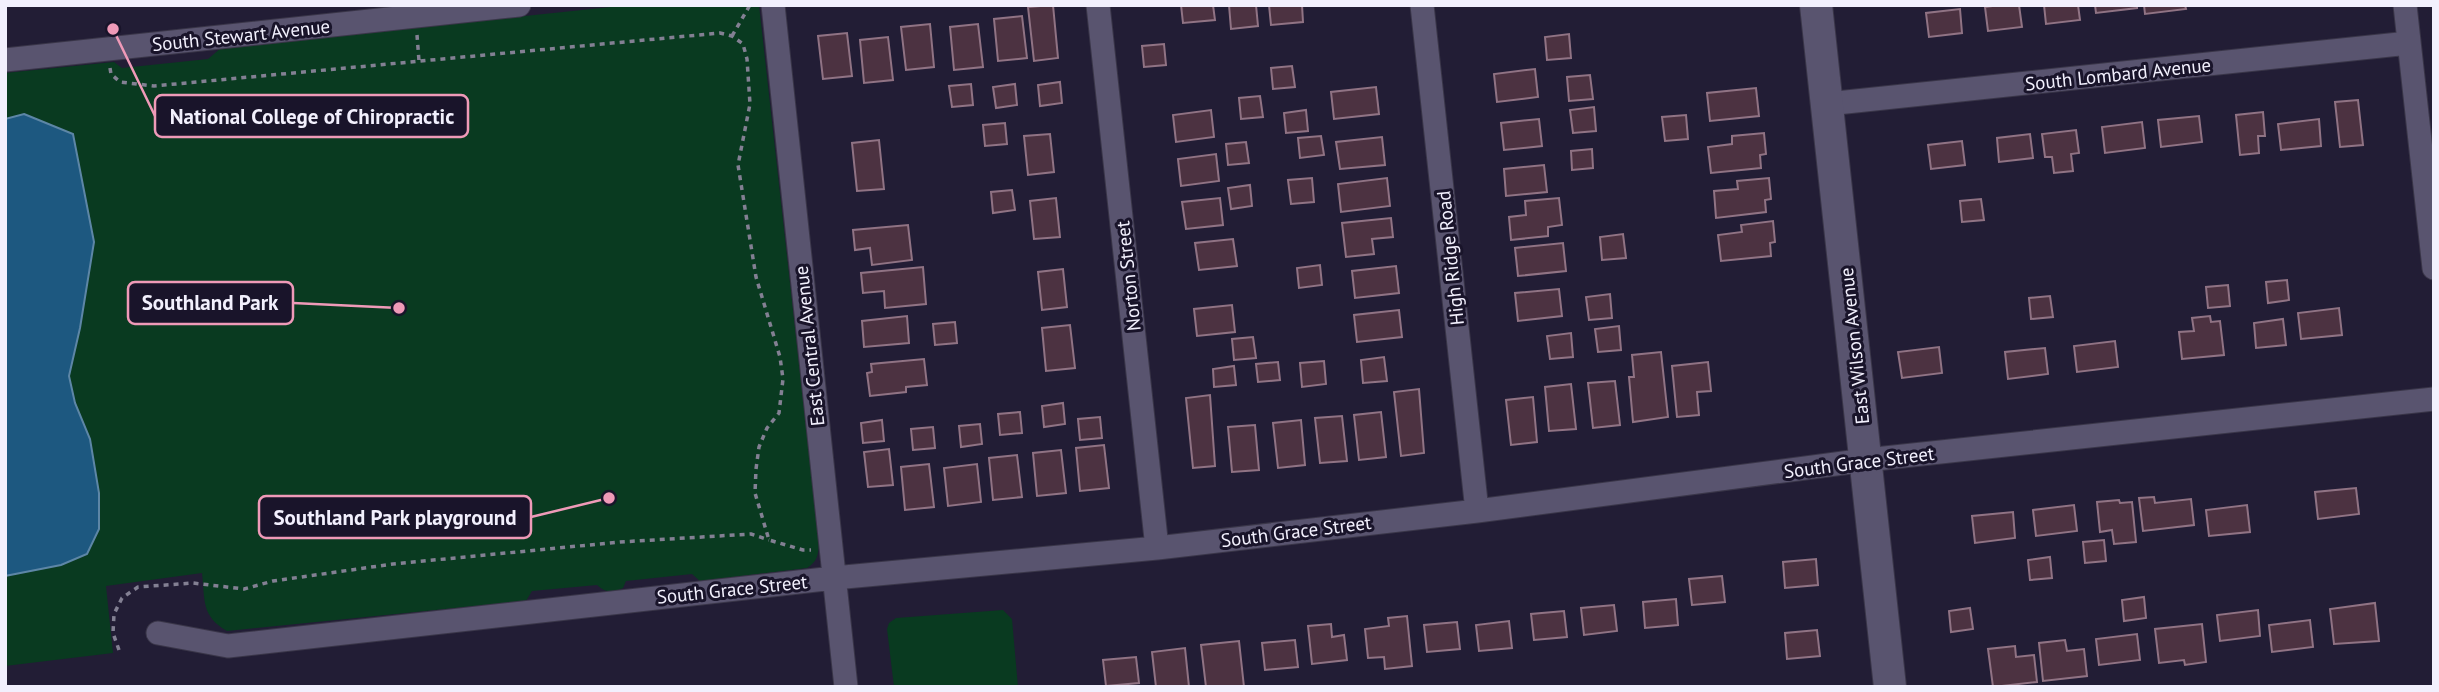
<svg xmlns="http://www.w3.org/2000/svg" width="2439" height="692" viewBox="0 0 2439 692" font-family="'PT Sans',sans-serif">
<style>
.green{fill:#093a20}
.water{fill:#1d5880;stroke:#5d86a6;stroke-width:2}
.building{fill:#4c3241;stroke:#907384;stroke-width:2}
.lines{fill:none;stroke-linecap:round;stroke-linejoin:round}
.street-casing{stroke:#3a3649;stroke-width:25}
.secondary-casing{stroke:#3a3649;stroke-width:34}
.path{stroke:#838093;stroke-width:3.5;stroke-dasharray:5 5;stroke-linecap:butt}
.street{stroke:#59546f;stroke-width:23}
.secondary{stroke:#59546f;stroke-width:32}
.labels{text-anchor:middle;stroke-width:6;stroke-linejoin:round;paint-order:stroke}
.street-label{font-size:19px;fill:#f2f0fd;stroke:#19142a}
.leader{fill:none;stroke:#ef9ab8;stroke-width:2.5}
.callout-dot{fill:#ef9ab8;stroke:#19142a;stroke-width:2.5}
.callout{fill:#19142a;stroke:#ef9ab8;stroke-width:2.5}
.callout-label{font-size:21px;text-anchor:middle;font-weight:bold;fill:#f2f0fd}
</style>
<rect width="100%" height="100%" fill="#221d35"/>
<path class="green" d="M630,5H759L819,543C818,555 818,561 807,568L700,581L692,574L626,581L623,588C612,593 606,593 597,585L532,591L526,601L227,631C201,616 205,600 202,573L106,586L113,653L5,666V73L114,62L122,68L208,59L221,48Z
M1003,610L1012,619L1018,687H894L887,629L889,623L896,618Z"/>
<path class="water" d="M24,114L73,134L94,242L80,328L69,376L75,403L90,439L99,493V529L87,554L61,565L5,576V119Z"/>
<path class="building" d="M1053,5L1058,58L1034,61L1028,7Z
M1181,5H1213L1215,20L1183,23Z
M1229,5H1256L1258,26L1231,29Z
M1269,5H1302L1303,22L1271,25Z
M2000,5H2019L2022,27L1988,31L1985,7Z
M2044,5H2078L2080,20L2046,24Z
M2095,5H2137V8L2096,13Z
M2144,5H2185L2186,9L2145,14Z
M1960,9L1962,33L1929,37L1926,13Z
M1022,16L1027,58L998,61L994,19Z
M930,24L934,67L906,70L901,27Z
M978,24L983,67L954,70L950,27Z
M847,33L852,76L823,79L818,36Z
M1569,34L1571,58L1547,60L1545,37Z
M888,37L893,80L864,83L860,40Z
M1164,44L1166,65L1144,67L1142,46Z
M1292,66L1295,87L1273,89L1271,68Z
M1535,69L1538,97L1497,102L1494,74Z
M1590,75L1593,99L1569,101L1567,77Z
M1060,82L1062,103L1040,106L1038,85Z
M971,84L973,105L952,107L949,86Z
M1015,84L1017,105L996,108L993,87Z
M1376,87L1379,114L1334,119L1331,92Z
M1756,88L1759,116L1710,121L1707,93Z
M1260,96L1263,117L1241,119L1239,98Z
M2358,100L2363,145L2340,147L2335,102Z
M1594,107L1596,131L1573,133L1570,110Z
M1211,110L1214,137L1176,142L1173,115Z
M1306,110L1308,131L1286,133L1284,113Z
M2263,112L2265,136H2258L2259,153L2240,155L2236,115Z
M1686,115L1688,139L1665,141L1662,117Z
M2199,116L2202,142L2161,147L2158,120Z
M1539,119L1542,146L1504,150L1501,123Z
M2319,119L2321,146L2281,150L2278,124Z
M2142,122L2145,148L2105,153L2102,127Z
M1005,123L1007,144L985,146L983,125Z
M2076,130L2079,153L2071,154L2073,171L2054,173L2052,157H2045L2042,134Z
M1764,133L1766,154L1760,155L1761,168L1711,173L1708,147L1732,144V136Z
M1050,134L1054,172L1028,175L1024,136Z
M2030,134L2033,158L1999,162L1997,138Z
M1321,136L1324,155L1300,158L1298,138Z
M1382,137L1385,165L1340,169L1336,142Z
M879,140L884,189L857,191L852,143Z
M1962,141L1965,165L1931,169L1928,145Z
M1246,142L1249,163L1228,165L1226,144Z
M1592,149L1593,168L1572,170L1571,151Z
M1216,154L1219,181L1181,186L1178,159Z
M1544,165L1547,192L1506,196L1504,169Z
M1312,178L1314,202L1291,204L1288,180Z
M1387,178L1390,206L1341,212L1338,184Z
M1769,178L1771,199L1765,200L1766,212L1716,218L1714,191L1738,189L1737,181Z
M1250,185L1252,206L1231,209L1228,188Z
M1012,190L1015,210L993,213L991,192Z
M1056,198L1060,237L1034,239L1030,201Z
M1220,198L1223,225L1186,229L1182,202Z
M1559,198L1562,225L1548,227V236L1511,240L1509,217L1526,215L1525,201Z
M1981,199L1984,220L1962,222L1960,201Z
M1391,218L1393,237L1372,239L1374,254L1346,257L1342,223Z
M1773,221L1775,242L1770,243L1771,256L1721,261L1718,235L1742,232L1741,225Z
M908,225L912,260L872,265L870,248L855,250L853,230Z
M1623,234L1626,258L1602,260L1600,237Z
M1233,239L1237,266L1199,270L1195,243Z
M1563,243L1566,271L1518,276L1515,248Z
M1320,265L1322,285L1299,288L1297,268Z
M1396,266L1399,293L1355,298L1352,271Z
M923,267L926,304L885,308L884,291L863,293L861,273Z
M1063,269L1067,307L1042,310L1038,272Z
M2287,280L2289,300L2268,303L2266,282Z
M2228,285L2230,306L2208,308L2206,287Z
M1559,289L1562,316L1518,321L1515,293Z
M1610,294L1612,318L1589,320L1586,297Z
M2050,296L2053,317L2031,319L2029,298Z
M1232,305L1235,332L1197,336L1194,309Z
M2339,308L2342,335L2301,339L2298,313Z
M1399,310L1402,337L1357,342L1354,315Z
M907,316L909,343L864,347L862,321Z
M2210,316L2211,322L2220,321L2224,355L2182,359L2179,332L2194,331L2192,318Z
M2283,319L2286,345L2256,348L2254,323Z
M955,322L957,343L935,345L933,324Z
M1070,325L1075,368L1046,371L1042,328Z
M1619,326L1621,350L1598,352L1595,329Z
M1571,333L1573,357L1550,359L1547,336Z
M1253,337L1256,358L1234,360L1232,339Z
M2115,341L2118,367L2077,372L2074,346Z
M1939,347L1942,373L1902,378L1898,352Z
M2045,348L2048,374L2008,379L2005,352Z
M1661,352L1668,417L1633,422L1629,377H1634L1632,355Z
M1384,357L1387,381L1363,383L1361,360Z
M924,359L927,385L906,387V392L870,396L867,373L872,372L871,364Z
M1324,361L1326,384L1302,387L1300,363Z
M1278,362L1280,380L1258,382L1256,364Z
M1708,362L1711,391L1697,392L1699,415L1677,417L1672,366Z
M1234,366L1236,385L1214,387L1213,369Z
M1615,381L1620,425L1593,428L1588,383Z
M1571,384L1576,429L1549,431L1545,387Z
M1419,389L1424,453L1401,456L1394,392Z
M1210,395L1215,466L1193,468L1186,398Z
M1533,397L1537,442L1511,445L1506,400Z
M1063,403L1065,424L1044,427L1042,406Z
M1020,412L1022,433L1000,435L998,414Z
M1381,412L1386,457L1359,460L1354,415Z
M1342,416L1347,461L1320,463L1315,418Z
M1100,417L1102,438L1080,440L1078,419Z
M882,420L884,441L863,443L861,423Z
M1301,420L1305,465L1278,468L1273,423Z
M980,424L982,444L961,447L959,426Z
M1255,425L1259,470L1232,472L1228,427Z
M933,427L935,448L913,450L911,429Z
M1104,445L1109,488L1080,491L1076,448Z
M889,449L893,485L868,487L864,452Z
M1061,450L1066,493L1037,496L1033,453Z
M1017,455L1022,497L993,500L989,458Z
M929,464L934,507L905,510L901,467Z
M977,464L981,502L948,506L944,468Z
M2356,488L2359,514L2318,519L2315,492Z
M2154,497L2155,503L2191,499L2194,525L2143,531L2139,498Z
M2119,500L2120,503L2132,502L2136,542L2114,544L2112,530L2100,532L2097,502Z
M2074,505L2077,531L2036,536L2033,510Z
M2247,505L2250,532L2209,536L2206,510Z
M2013,512L2015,538L1975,543L1972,516Z
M2104,540L2106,561L2085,563L2083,542Z
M2050,557L2052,578L2030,580L2028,560Z
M1816,559L1818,585L1785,588L1783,562Z
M1722,576L1725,602L1692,605L1689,579Z
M2144,597L2146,618L2124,621L2122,600Z
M1676,599L1678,625L1645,628L1643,602Z
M2375,603L2379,641L2334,644L2330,609Z
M1614,605L1617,631L1584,635L1581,608Z
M1970,608L1973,629L1951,632L1949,611Z
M2258,610L2260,636L2220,641L2217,615Z
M1564,611L1567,637L1534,640L1531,614Z
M1407,616L1412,666L1385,669L1384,657L1368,658L1365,629L1389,626L1388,618Z
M2310,620L2313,647L2272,652L2269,625Z
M1509,621L1512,648L1479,651L1476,625Z
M1457,622L1460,649L1427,652L1424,625Z
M1331,624L1332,637L1344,635L1347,660L1312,664L1308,626Z
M2202,624L2206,662L2185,665L2184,660L2159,663L2155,629Z
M1817,630L1820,656L1787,659L1785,633Z
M2137,634L2140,660L2099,665L2096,639Z
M1295,640L1298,667L1265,670L1262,643Z
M2065,640L2067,651L2084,649L2087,676L2043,681L2039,643Z
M1239,641L1244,687H1206L1201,645Z
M2015,646L2016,657L2034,655L2037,682L1993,687L1988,649Z
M1185,648L1189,687H1156L1152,652Z
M1136,657L1139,683L1106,686L1103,660Z"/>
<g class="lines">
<g class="street-casing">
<path id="street" d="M773,5L846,687
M1098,5L1157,548
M1422,5L1477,511
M2405,5L2434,268
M5,60L519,5
M1827,104L2409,43
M158,633L228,646L834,578L1157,548L1477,511L1866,460L2434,399"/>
</g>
<g class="secondary-casing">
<path id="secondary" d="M1816,5L1890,687"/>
</g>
<path class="path" d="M417,35L419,61
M732,36L750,5
M110,68L111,74L120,82L154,86L720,33L732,36L743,44L747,59L750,104L738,165L756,277L780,357L783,379L779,413L767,428L759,447L756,469L755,493L769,540L803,550H811
M119,650L113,633L114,614L122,598L138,587L193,583L244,589L273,581L393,564L620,542L751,534L769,540"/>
<use href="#street" class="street"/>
<use href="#secondary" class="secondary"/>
</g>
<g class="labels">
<g class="street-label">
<text transform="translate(241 35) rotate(-6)" y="7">South Stewart Avenue</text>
<text transform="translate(2118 74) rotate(-6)" y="7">South Lombard Avenue</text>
<text transform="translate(1450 258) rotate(-96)" y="7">High Ridge Road</text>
<text transform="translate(1128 276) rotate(-96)" y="7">Norton Street</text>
<text transform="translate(809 346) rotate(-96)" y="7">East Central Avenue</text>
<text transform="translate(1854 346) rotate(-96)" y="7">East Wilson Avenue</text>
<text transform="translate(1859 462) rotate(-7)" y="7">South Grace Street</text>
<text transform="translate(1296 531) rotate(-7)" y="7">South Grace Street</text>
<text transform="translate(732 589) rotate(-6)" y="7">South Grace Street</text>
</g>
</g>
<path class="leader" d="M113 29L155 116M399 308L293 303M609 498L531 517"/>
<g class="callout-dot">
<circle cx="113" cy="29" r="7"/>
<circle cx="399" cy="308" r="7"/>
<circle cx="609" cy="498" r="7"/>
</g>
<g class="callout">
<rect x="155" y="95" width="313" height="42" rx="7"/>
<rect x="128" y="282" width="165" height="42" rx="7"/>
<rect x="259" y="496" width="272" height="42" rx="7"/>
</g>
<g class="callout-label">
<text x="312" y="124">National College of Chiropractic</text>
<text x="210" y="310">Southland Park</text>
<text x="395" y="525">Southland Park playground</text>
</g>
<rect width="2439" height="692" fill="none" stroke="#f2f0fd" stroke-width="14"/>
</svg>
